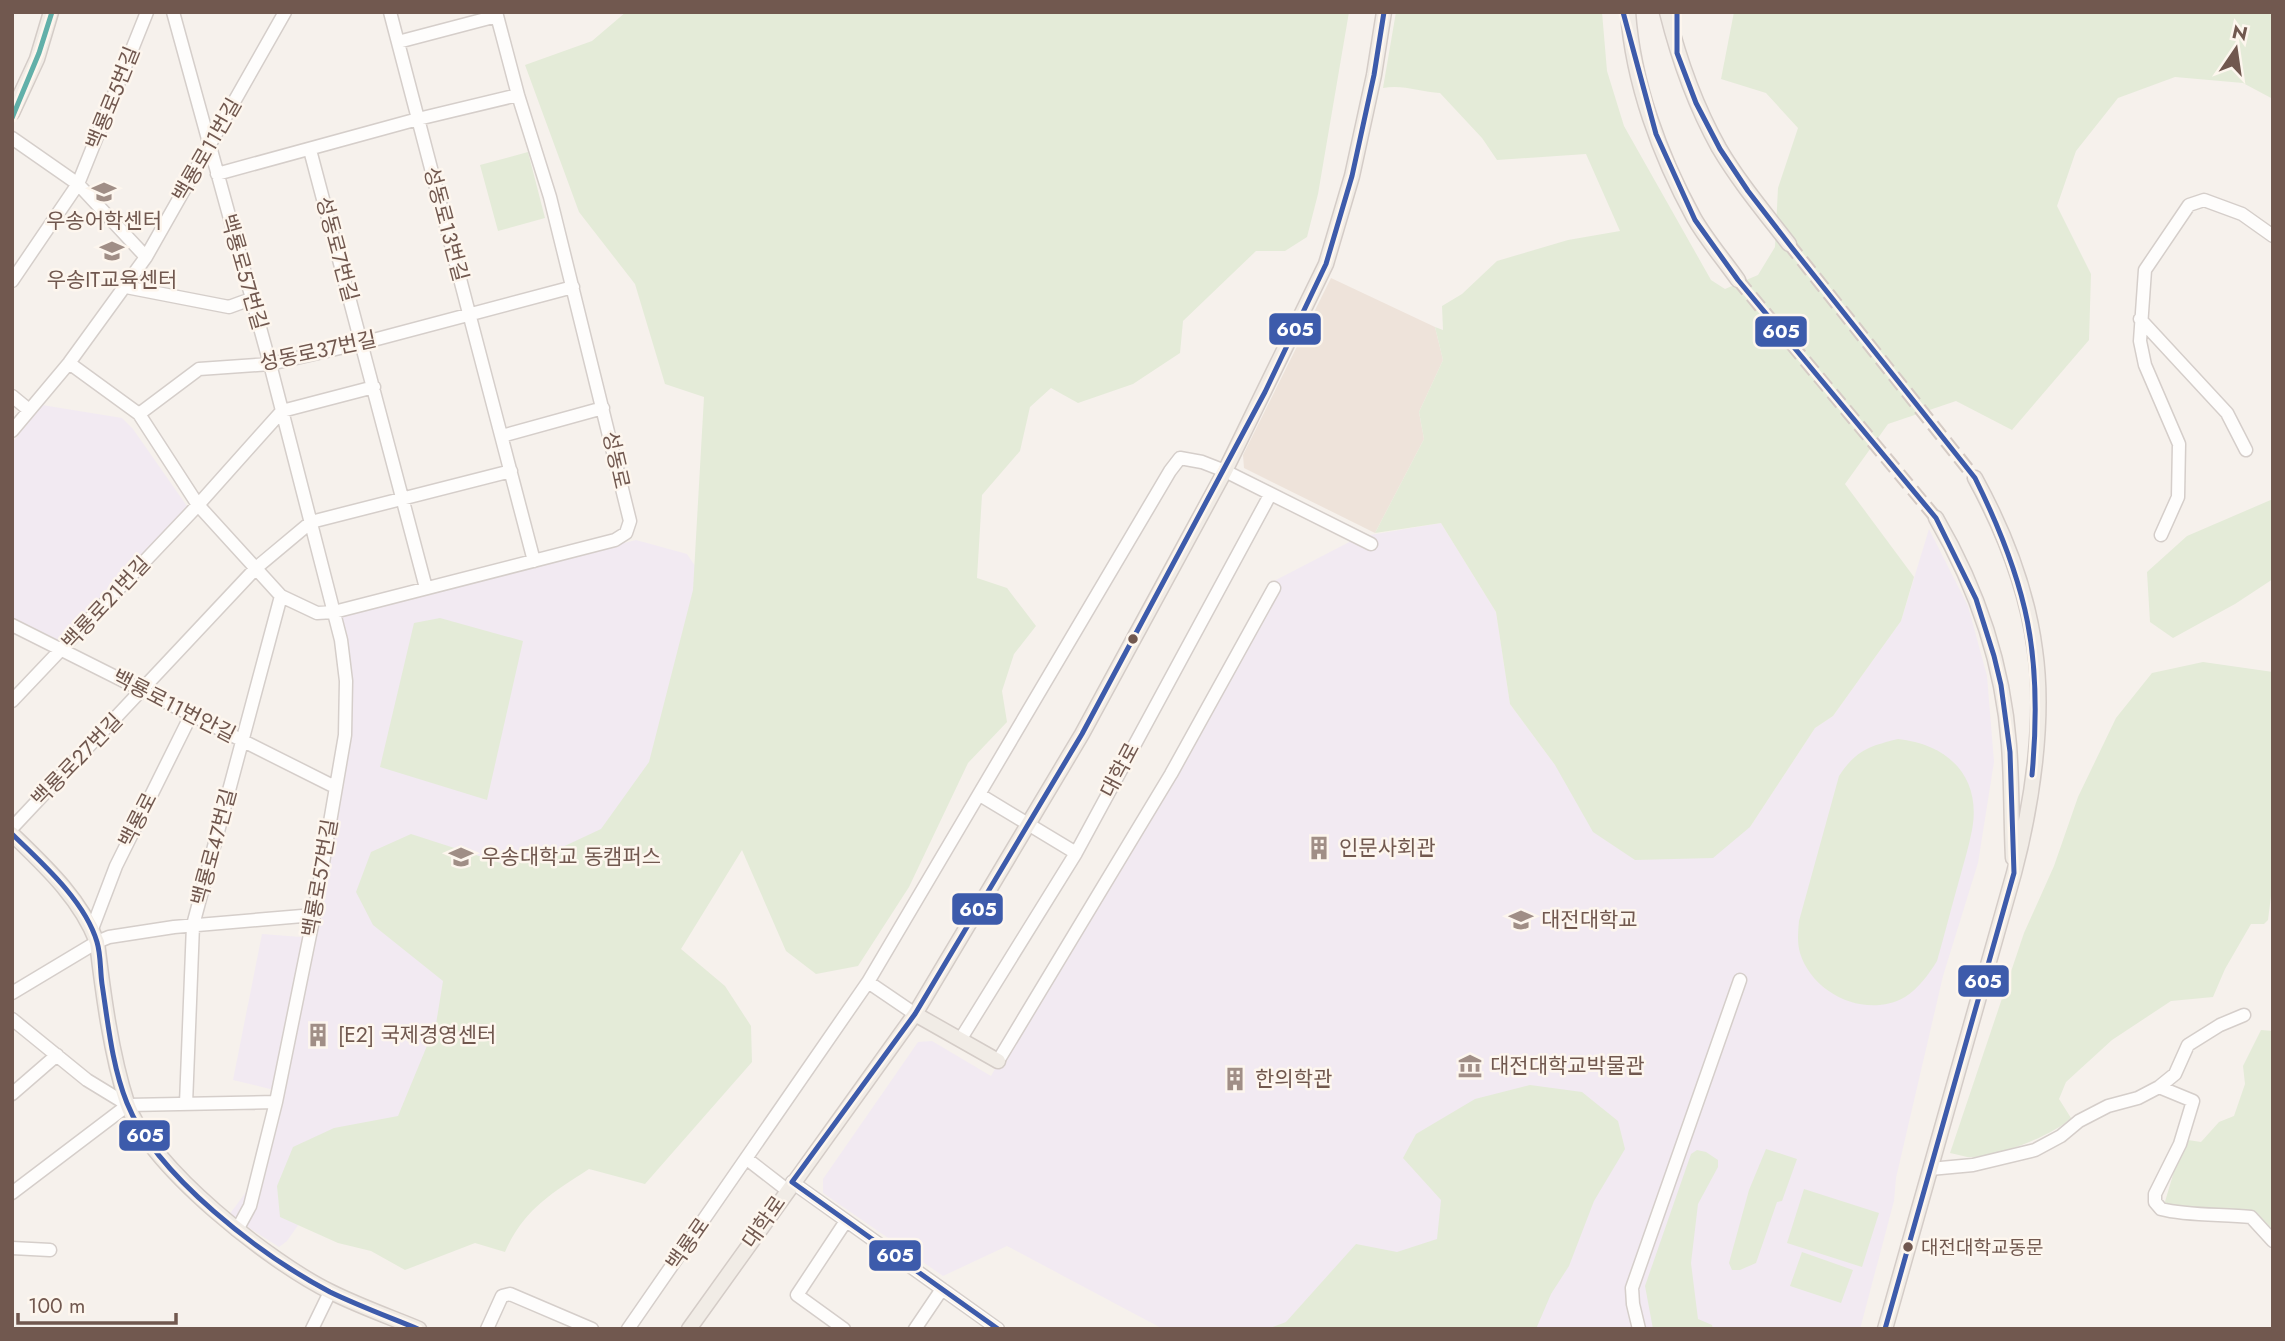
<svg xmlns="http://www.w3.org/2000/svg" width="2285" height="1341" viewBox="0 0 2285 1341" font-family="Jost,'Noto Sans KR',sans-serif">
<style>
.residential{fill:#eee3da}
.education{fill:#f2eaf2}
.green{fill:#e4ebd8}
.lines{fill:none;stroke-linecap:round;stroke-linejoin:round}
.major-tunnel{stroke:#d5cbc5;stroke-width:14;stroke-dasharray:14 7;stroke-linecap:butt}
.minor-casing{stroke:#d5ceca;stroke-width:15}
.major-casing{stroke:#d4ccc7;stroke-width:17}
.minor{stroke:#fefdfc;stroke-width:12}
.major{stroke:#f1ece6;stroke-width:14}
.bus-1-casing{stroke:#fdf6ee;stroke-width:10}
.bus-1{stroke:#3d5bab;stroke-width:5}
.tram-1-casing{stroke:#fdf6ee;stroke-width:10}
.tram-1{stroke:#62b0a9;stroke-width:5}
.bus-dot{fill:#71584f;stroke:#fdf6ee;stroke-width:2.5}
.labels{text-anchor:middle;stroke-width:5;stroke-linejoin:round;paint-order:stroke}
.bus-label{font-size:19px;fill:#71584f;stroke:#fdf6ee;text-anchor:start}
.street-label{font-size:21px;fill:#71584f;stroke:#fdf6ee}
.poi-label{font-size:21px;fill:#71584f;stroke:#fdf6ee;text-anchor:start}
.line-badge{stroke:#fdf6ee;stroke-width:2.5}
.badge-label{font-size:19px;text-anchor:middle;font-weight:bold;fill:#fff}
</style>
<rect width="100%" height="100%" fill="#f6f1ec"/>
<path class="residential" d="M1331,278L1435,327L1443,360L1419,412L1424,439L1375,533L1244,468L1243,455Z"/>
<path class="education" d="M42,405L122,418L133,429L189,509L61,645L12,621V443Z
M1441,523L1496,612L1510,704L1555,765L1750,827L1815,728L1833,716L1901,621L1929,529L1968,606L1987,676L1994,762L1978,863L1943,976L1896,1178L1894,1201L1860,1329H1163L1007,1246L943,1276L823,1193V1179L918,1042L932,1041L991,1076L1274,581L1359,537Z
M636,540L687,554L706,582L661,756L409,1127L301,1221L287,1241L279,1247L229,1215L249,1188L274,1090L233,1080L262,934L314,938L350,736L339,614Z"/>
<path class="green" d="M626,12H1349L1318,194L1307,237L1285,251H1256L1183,321L1180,353L1133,384L1078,403L1051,388L1030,407L1020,451L982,495L977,578L1007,588L1036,626L1014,654L1002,691L1007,722L968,763L909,887L858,966L816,974L786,951L742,850L681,949L725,986L751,1026L752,1062L645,1184L589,1169C552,1193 523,1210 505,1252L475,1243L405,1270L371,1251L338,1243L280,1217L277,1186L293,1147L334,1128L398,1116L436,1024L443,981L373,925L356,892L371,852L411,834L507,865L539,858L601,829L649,762L693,590L704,397L665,384L635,284L579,212L525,65L592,41Z
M1396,12H1602L1607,71L1624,126L1711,280L1725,289L1758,275L1775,247L1778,188L1798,128L1766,93L1721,79L1734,12H2273V99L2243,83L2175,77L2118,98L2076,151L2057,206L2091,274L2089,340L2012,430L1956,401L1888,424L1845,484L1914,577L1901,621L1833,716L1815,728L1750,827L1713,858L1635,860L1593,832L1555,765L1510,704L1496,612L1441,523L1375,533L1424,439L1419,412L1443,360L1435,327L1443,330L1442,306L1462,294L1497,261L1568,240L1620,231L1586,154L1497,160L1482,138L1440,93C1421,92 1402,84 1383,88Z
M528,152L545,218L498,231L480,165Z
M2273,499V579L2235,604L2173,638L2150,622L2147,572L2187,536Z
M440,618L523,641L487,800L380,767L414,623Z
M2203,662L2273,672V880L2268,920L2264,924H2251L2225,969L2213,997L2171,1001L2112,1040L2066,1082L2059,1099L2071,1118C2053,1136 1992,1159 1967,1157C1962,1156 1956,1154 1950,1153L2024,933L2054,866L2078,797L2116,718L2152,673Z
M1898,739C1948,744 1982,777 1972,830C1969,846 1964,862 1960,877C1952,905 1945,933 1937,961C1929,974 1919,988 1905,997C1867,1019 1813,995 1800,953C1797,942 1798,932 1799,921L1839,776C1856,750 1870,746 1898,739Z
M2261,1030L2273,1031V1230L2256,1212L2164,1205L2175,1168L2188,1140L2201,1142L2219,1122L2234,1116L2245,1084L2243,1066Z
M1530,1085L1582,1092L1618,1121L1625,1149L1594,1201L1569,1266L1551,1294L1536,1329H1267L1286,1322L1356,1244L1397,1252L1437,1239L1441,1200L1403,1158L1416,1134L1475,1099Z
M1766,1149L1797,1159L1782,1201L1777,1202L1756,1263L1740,1270H1732L1729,1263L1749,1190Z
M1697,1150L1706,1152L1718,1160V1167L1698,1204L1691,1263L1698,1319L1712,1325L1713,1329H1653L1645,1286L1691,1154Z
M1804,1189L1879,1213L1862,1267L1787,1243Z
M1802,1252L1853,1270L1841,1303L1790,1286Z"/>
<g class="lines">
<path class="major-tunnel" d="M1789,244L1975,478
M1738,280L1936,518"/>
<g class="minor-casing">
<path id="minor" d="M173,12L270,364L341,640L346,681L345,735L314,915L276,1102L250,1206L237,1230
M390,12L534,561
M398,42L497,16
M12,138L78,184L146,257
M310,150L426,588
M217,174L418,119L518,95
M12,281L78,184L147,12
M126,287L229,307L251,299
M2140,319L2227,413L2246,450
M69,363L139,414L198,505L281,596L317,613L334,612L615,540L626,533L630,521L550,197L518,95L496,12
M12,396L29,410
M139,414L199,369L270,364L362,343L573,287
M12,431L69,363L146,257L285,12
M502,436L603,408
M2161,535L2178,497L2179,444L2145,365L2140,341L2145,270L2189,205L2204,200L2242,214L2273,236
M12,625L335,787
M12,701L198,505L282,411L374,387
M980,795L1076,853
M12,828L256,568L311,522L511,471
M92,929L116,866L191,715
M868,982L915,1014
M12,993L97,942L109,937L174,927L314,915
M12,1019L87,1080L128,1105
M960,1040L1076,853L1270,495
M998,1061L1171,774L1274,588
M2159,1087L2193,1101L2180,1144L2155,1194V1202L2161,1209C2187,1216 2223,1214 2251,1217L2273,1241
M12,1094L57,1055
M186,1104L193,925L281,596
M128,1105L276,1102
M747,1159L787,1190
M1930,1169L1973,1165L2035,1150L2061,1136L2079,1121L2108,1106L2138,1098L2159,1087L2175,1074L2188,1045L2220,1025L2244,1015
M792,1182L998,1329
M12,1193L128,1105
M12,1248L50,1250
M312,1329L330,1292
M487,1329L502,1296L510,1294L592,1329
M628,1329L868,982L1170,471L1180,458L1202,462L1225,471L1371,544
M844,1329L797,1295L846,1221
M915,1329L942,1289
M1639,1329L1633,1304L1632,1288L1740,980"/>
</g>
<g class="major-casing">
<path id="major" d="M1628,12C1633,83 1660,156 1694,218C1706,239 1724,260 1738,280
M1667,12C1679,60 1695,105 1719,148C1739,182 1765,213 1789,244
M12,113L37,59L51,12
M1936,518C1977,588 2003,665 2009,745C2012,783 2011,820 2013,858
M12,834C45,866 80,898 97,942C103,993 111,1054 127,1103C149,1167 271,1263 331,1292C359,1306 390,1317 419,1329
M915,1014L998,1061
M689,1329L915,1014L1082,734L1225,471L1326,264L1352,176L1374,75L1384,12
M1885,1329L2014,873C2032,805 2045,719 2035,650C2027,589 2004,531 1975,478"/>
</g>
<use href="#minor" class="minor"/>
<use href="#major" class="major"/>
<g class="bus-1-casing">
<path id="bus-1" d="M1623,12L1656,134L1695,220L1738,280L1936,518L1976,599L1994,656L2001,685L2010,752L2014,873L1885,1329
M1677,12V53L1696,103L1720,149L1748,191L1789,244L1975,478C2028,585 2043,656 2032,775
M12,834C42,863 85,901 97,942C101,955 100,970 102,984C108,1023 112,1066 127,1103C156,1176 262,1256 330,1292C359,1306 389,1317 418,1329
M792,1182L915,1014L1082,734L1265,392L1326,264L1352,176L1374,75L1384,12
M792,1182L998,1329"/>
</g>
<use href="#bus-1" class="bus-1"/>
<g class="tram-1-casing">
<path id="tram-1" d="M12,118L39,53L52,12"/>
</g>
<use href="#tram-1" class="tram-1"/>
</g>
<defs>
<g id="school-bare" transform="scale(1.89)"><path d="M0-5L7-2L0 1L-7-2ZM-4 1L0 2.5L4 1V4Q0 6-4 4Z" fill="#a08e86" stroke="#fdf6ee" stroke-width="2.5" paint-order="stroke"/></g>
<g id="building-bare" transform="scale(1.89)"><path d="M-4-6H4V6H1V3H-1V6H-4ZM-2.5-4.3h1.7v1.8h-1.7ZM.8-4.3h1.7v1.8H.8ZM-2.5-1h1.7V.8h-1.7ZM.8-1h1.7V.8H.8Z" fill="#a08e86" stroke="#fdf6ee" stroke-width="2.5" paint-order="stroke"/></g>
<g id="university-bare" transform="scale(1.89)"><path d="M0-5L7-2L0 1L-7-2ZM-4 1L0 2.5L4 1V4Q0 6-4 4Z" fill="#a08e86" stroke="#fdf6ee" stroke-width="2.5" paint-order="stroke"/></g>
<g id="museum-bare" transform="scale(1.89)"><path d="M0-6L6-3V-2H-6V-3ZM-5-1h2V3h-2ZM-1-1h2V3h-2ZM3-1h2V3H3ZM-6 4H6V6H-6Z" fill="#a08e86" stroke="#fdf6ee" stroke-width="2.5" paint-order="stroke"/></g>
</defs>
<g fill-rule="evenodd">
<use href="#school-bare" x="104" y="192"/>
<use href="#school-bare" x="112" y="251"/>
<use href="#building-bare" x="1319" y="848"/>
<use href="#university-bare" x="461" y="857"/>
<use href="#university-bare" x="1521" y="920"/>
<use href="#building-bare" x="318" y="1035"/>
<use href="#museum-bare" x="1470" y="1066"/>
<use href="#building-bare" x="1235" y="1079"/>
</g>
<g class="bus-dot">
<circle cx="1133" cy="639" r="6"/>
<circle cx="1908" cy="1247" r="6"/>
</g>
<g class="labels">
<g class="bus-label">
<text x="1921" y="1254">대전대학교동문</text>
</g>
<g class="street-label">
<text transform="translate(113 98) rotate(-68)" y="7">백룡로5번길</text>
<text transform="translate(207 150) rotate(-60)" y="7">백룡로11번길</text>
<text transform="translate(446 224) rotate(75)" y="7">성동로13번길</text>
<text transform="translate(337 249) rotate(75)" y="7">성동로7번길</text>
<text transform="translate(244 272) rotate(74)" y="7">백룡로57번길</text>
<text transform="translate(318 351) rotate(-12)" y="7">성동로37번길</text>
<text transform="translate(616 460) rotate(77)" y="7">성동로</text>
<text transform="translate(106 603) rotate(-47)" y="7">백룡로21번길</text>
<text transform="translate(174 706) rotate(27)" y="7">백룡로11번안길</text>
<text transform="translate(77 760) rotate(-46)" y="7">백룡로27번길</text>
<text transform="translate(1120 770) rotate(-62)" y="7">대학로</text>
<text transform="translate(138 820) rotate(-63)" y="7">백룡로</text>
<text transform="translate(214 847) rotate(-75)" y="7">백룡로47번길</text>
<text transform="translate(320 878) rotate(-80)" y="7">백룡로57번길</text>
<text transform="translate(764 1222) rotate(-55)" y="7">대학로</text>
<text transform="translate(688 1244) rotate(-55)" y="7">백룡로</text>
</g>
<g class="poi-label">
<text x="104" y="228" text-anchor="middle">우송어학센터</text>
<text x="112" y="287" text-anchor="middle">우송IT교육센터</text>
<text x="1339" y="855">인문사회관</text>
<text x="481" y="864">우송대학교 동캠퍼스</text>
<text x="1541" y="927">대전대학교</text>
<text x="338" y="1042">[E2] 국제경영센터</text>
<text x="1490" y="1073">대전대학교박물관</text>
<text x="1255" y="1086">한의학관</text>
</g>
</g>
<g class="line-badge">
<rect x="1268" y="312" width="54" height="34" rx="7" fill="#3d5bab"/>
<rect x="1754" y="315" width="54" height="33" rx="7" fill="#3d5bab"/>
<rect x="951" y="892" width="53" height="34" rx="7" fill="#3d5bab"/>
<rect x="1957" y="964" width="53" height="34" rx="7" fill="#3d5bab"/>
<rect x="118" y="1119" width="53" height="33" rx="7" fill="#3d5bab"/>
<rect x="868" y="1239" width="54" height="33" rx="7" fill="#3d5bab"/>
</g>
<g class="badge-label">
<text x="1295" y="336">605</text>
<text x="1781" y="338">605</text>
<text x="978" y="916">605</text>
<text x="1983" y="988">605</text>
<text x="145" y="1142">605</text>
<text x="895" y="1262">605</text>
</g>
<rect width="2285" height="1341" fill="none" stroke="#71584f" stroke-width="28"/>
<g transform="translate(2236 49) rotate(13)" stroke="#fdf6ee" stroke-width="5" paint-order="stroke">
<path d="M0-5L12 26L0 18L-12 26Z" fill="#71584f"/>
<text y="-10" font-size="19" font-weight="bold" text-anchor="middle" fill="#71584f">N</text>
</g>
<path d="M18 1313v10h158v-10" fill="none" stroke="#71584f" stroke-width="3.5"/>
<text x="28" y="1313" font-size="21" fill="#71584f" stroke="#fdf6ee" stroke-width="5" paint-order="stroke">100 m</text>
</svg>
